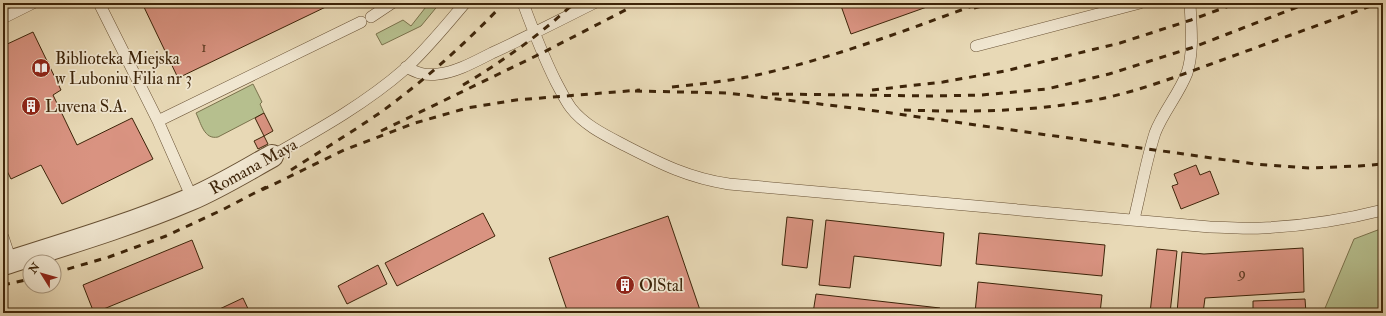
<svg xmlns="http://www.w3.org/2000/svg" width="1386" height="316" viewBox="0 0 1386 316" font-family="'IM FELL Double Pica',serif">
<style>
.green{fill:#b6bf8e;stroke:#7a724c}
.building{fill:#d99381;stroke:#3d2409}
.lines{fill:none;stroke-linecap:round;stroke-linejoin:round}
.service-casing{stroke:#685134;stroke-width:12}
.minor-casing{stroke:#685134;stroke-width:24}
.service{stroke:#f0e6d0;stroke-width:11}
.minor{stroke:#f0e6d0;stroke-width:22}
.rail{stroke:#3d2409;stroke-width:3;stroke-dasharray:7 7;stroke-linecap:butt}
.labels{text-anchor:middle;stroke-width:3.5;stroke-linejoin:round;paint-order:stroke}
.number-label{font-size:15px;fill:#644027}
.poi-label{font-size:17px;fill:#3d2409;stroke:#f0e6d0;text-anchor:start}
.street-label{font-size:17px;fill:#3d2409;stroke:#f0e6d0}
</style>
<rect width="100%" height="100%" fill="#e8d9b6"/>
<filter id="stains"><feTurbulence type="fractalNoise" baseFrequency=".005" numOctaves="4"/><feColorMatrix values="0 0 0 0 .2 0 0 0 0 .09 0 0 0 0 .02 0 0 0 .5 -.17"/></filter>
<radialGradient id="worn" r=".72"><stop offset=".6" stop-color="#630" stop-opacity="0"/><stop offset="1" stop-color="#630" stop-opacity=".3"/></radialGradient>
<path class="green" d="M429,3H440L421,26L382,45L376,34L403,20L411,26Z
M253,84L262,102L260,104L264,113L218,137C204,140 201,123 196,113Z
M1383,228V313H1323L1354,239Z"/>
<path class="building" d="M142,3H334L178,78Z
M840,3H938L851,34Z
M33,32L61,90L53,95L77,145L132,118L153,159L62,204L41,165L11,179L3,163V46Z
M264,113L273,131L264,136L255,118Z
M264,136L268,144L258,149L254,141Z
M1196,165L1200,175L1210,171L1219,194L1181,209L1172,186L1178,184L1174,174Z
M483,213L495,236L397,286L385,263Z
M668,216L701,313H568L549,258Z
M787,217L813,220L807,268L782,265Z
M826,220L944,233L941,266L854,256L850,288L819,285Z
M979,233L1105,245L1102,276L976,264Z
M192,240L203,268L94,313L83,285Z
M1303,248L1304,292L1205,298L1203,313H1177L1182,252L1204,254Z
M1157,249L1177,251L1170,313H1150Z
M378,265L387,284L347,304L338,286Z
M978,282L1102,295L1100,313H975Z
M816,294L940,308L939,313H813Z
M243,298L250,313H211Z
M1305,299L1306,313H1253V301Z"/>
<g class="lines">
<g class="service-casing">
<path id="service" d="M99,3L158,121L192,198
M523,3C533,30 543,56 556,82C561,91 565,100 571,108C585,126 607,136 626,146C661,164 689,178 729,184L1210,227C1228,227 1245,229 1262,228C1303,226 1344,220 1383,210
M371,17L392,3
M3,18L33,3
M976,46L1140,3
M406,67C417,73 426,76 438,74C457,72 476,61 492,53C527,37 560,20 594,3
M158,121L361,22
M272,156C318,130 365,104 405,69C427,49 446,25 465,3
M1134,219C1141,191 1146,161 1155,133C1163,112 1179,94 1187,73C1194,52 1191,25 1190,3
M3,237L11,261"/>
</g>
<g class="minor-casing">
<path id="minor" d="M3,264C66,244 130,225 191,199C219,187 245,171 272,156"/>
</g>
<use href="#service" class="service"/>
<use href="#minor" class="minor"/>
<path class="rail" d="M974,8L994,3
M463,85C503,61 540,35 574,3
M672,87C701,84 729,81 757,75C833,58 907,30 980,3
M872,90L943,82L1005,71L1120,43L1191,20L1237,3
M635,91L727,93L862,109L1255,164L1309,168L1359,166L1383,164
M772,94L929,96L982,95L1047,89L1109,74L1191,48L1308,3
M904,110C964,112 1024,112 1083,102C1130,95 1178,76 1222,60C1274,41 1327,22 1379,3
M381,131L542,53L639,3
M291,170C321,151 352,132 381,112C425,80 466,43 504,3
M262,190L344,150L415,123L467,108L516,100L640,90
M54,273L109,257L166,236L222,210L266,187
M3,285L30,279"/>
</g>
<defs>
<g id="library-disc" transform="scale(1)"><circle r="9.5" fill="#8f2418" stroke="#f0e6d0"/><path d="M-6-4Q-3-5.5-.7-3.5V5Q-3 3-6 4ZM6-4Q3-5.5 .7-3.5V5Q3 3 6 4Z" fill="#fff"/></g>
<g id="building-disc" transform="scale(1)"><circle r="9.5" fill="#8f2418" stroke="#f0e6d0"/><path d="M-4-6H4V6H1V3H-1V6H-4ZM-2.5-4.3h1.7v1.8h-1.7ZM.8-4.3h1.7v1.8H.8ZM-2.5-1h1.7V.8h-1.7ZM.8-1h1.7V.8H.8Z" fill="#fff"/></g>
</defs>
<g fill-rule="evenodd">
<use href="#library-disc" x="41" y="68"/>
<use href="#building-disc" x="31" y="106"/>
<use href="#building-disc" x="625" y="285"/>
</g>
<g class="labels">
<g class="number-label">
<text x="204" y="52">1</text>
<text x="1242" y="278">9</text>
</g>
<g class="poi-label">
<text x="55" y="64">Biblioteka Miejska<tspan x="55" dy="20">w Luboniu Filia nr 3</tspan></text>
<text x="45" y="112">Luvena S.A.</text>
<text x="639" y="291">OlStal</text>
</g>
<g class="street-label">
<text transform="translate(253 166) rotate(-29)" y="6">Romana Maya</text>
</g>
</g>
<rect width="1386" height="316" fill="none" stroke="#e8d9b6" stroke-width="16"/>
<rect x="4" y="4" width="1378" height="308" fill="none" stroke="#3d2409" stroke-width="2"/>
<rect x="8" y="8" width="1370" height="300" fill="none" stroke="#3d2409"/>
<g transform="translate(42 274) rotate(307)"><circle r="19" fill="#f0e6d0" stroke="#a89880"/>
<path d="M0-3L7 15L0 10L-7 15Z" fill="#8f2418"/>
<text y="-6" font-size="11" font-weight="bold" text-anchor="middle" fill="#3d2409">N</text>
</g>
<rect width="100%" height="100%" filter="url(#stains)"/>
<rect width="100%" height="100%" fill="url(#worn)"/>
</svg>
